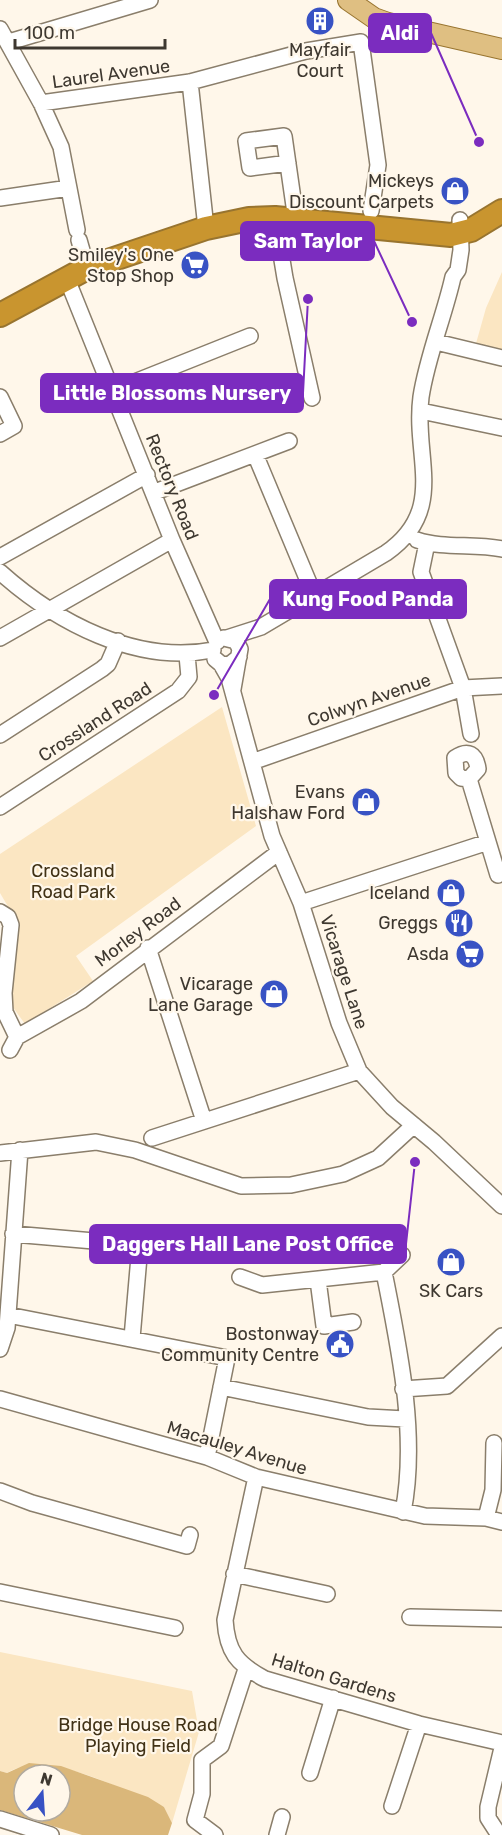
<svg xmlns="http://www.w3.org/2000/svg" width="502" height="1835" viewBox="0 0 502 1835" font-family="Rubik,sans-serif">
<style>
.green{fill:#fbe6c2}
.forest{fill:#dab77a;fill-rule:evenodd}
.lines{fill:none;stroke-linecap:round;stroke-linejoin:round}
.minor-casing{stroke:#8a7e6b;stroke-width:18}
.major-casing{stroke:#98742f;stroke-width:22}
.highway-casing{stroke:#98742f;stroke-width:26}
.minor{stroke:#fff;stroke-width:15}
.major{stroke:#dfbf82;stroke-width:20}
.highway{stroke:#c9952f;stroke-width:22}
.labels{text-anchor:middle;stroke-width:4.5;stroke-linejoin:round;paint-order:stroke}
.poi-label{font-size:18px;fill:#3e3830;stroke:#fff7ea;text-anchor:end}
.street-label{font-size:18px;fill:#3e3830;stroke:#fff7ea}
.park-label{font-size:18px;fill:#413216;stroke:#fff7ea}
.leader{fill:none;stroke:#7b2cbf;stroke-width:2}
.callout-dot{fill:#7b2cbf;stroke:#fff7ea;stroke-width:2}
.callout{fill:#7b2cbf;stroke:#7b2cbf;stroke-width:2}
.callout-label{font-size:20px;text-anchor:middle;font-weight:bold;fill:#fff}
</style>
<rect width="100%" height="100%" fill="#fff7ea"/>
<path class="green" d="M502,272V353L475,347L486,308Z
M222,707L256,826L76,956L93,981L25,1024L12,1006L16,920L0,893V854Z
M0,1652L192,1691L199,1732L172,1823L164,1807C124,1791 48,1748 7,1773L0,1771Z"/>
<path class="forest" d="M29,1763L61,1766L148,1797L164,1807L172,1823L168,1835H82L0,1810V1771L7,1773ZM24,1775H60V1811H24Z"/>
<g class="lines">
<g class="minor-casing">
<path id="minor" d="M0,29L41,103L61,147L77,230
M9,42L150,0
M190,82L206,228
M41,103L190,82L306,51L361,42L378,165L371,211
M288,163L250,168L246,141L284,136L296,220
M0,198L69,188
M275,218L285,278L312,398
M79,240L87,268
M67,279L172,540L217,642
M436,342L502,358
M112,391L250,336
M0,397L14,426L0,434
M421,411L502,428
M255,454L314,595
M155,492L289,441
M417,540C444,549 474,543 502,549
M427,543L421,572L463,688L471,734
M0,557L147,475
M0,572C56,622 136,665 213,650
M0,638L172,540
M224,638L236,641L240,649L233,689
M227,638L261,627L386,553C448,510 413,457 421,397C427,357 444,317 453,277L458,270L461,250L460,220
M215,659L221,664L229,665L239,657
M221,664L229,678L272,836L301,903L339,1023L359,1071L392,1107L434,1142L502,1206
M0,735L102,669L108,664L118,641
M252,762L463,688L502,686
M469,779L478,769C476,754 468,749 455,758L456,773L461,778L469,779L498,875
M0,807L178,691L189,677L187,655
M301,903L488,842
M0,912L8,917L11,925L4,993L5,1012L17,1037L10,1050
M148,948L204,1121
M17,1037L81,1001L279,852
M152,1138L359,1071
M0,1153L96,1142L135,1150L241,1186L291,1185L343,1174L378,1158L414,1125
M13,1234L140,1245L132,1338
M402,1255L384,1272C399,1348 418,1435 403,1512
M240,1277L262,1285L384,1272
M318,1280L324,1326L353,1322
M8,1315L227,1358L207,1457
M0,1349L7,1328L20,1150
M221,1387L368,1417L405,1419
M403,1389L447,1386L502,1336
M0,1399L207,1457L256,1477L425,1516L486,1518L502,1522
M256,1477L225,1620C227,1652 237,1664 265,1679L419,1724L502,1743
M0,1491L32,1503L187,1546L190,1535
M486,1518L493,1490L494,1443
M234,1574L327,1594
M0,1592L175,1628
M410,1617L502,1619
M310,1773L333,1698
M392,1806L419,1724
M0,1819L51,1835
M215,1835L195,1820L202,1794V1760L221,1746L246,1669
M277,1835L282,1817
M499,1835L488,1818V1807L502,1748"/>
</g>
<g class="major-casing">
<path id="major" d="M348,0L374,18L388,23L502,49"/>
</g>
<g class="highway-casing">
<path id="highway" d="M0,315L87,268L206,228L249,219L275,218L451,235L471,230L502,211"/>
</g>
<use href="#minor" class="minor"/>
<use href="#major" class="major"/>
<use href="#highway" class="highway"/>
</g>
<defs>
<g id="building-disc" transform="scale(1.5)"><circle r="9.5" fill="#3852c4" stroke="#fff7ea"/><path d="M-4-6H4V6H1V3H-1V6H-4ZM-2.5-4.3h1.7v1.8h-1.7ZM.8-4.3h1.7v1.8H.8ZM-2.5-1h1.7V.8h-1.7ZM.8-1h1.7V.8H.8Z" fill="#fff"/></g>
<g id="shop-disc" transform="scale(1.5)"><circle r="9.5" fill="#3852c4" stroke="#fff7ea"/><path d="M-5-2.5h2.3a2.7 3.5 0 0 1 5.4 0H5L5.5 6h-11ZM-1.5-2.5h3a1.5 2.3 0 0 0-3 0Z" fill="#fff"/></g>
<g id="supermarket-disc" transform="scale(1.5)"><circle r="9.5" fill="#3852c4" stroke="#fff7ea"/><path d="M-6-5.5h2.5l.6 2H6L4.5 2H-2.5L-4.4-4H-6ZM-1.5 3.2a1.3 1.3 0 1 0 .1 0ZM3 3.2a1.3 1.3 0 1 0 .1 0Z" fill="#fff"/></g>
<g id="restaurant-disc" transform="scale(1.5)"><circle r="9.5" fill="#3852c4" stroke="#fff7ea"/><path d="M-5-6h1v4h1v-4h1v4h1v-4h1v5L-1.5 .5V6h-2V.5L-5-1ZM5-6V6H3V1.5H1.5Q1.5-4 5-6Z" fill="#fff"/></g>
<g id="civic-disc" transform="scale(1.5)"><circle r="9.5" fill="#3852c4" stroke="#fff7ea"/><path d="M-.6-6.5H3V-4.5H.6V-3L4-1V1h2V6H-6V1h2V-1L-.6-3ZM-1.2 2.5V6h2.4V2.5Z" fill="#fff"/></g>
</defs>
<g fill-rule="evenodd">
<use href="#building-disc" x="320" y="21"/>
<use href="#shop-disc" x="455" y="191"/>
<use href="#supermarket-disc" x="195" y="265"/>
<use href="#shop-disc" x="366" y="802"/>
<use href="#shop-disc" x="451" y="893"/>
<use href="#restaurant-disc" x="459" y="923"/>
<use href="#supermarket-disc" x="470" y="954"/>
<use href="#shop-disc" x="274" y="994"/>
<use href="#shop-disc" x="451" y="1262"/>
<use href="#civic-disc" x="340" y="1344"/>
</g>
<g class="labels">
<g class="poi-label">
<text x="320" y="56" text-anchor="middle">Mayfair<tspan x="320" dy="21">Court</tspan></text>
<text x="434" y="187">Mickeys<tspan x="434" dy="21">Discount Carpets</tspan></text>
<text x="174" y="261">Smiley's One<tspan x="174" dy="21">Stop Shop</tspan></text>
<text x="345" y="798">Evans<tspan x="345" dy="21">Halshaw Ford</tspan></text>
<text x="430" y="899">Iceland</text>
<text x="438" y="929">Greggs</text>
<text x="449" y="960">Asda</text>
<text x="253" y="990">Vicarage<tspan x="253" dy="21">Lane Garage</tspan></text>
<text x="451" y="1297" text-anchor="middle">SK Cars</text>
<text x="319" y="1340">Bostonway<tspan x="319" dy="21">Community Centre</tspan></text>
</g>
<g class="street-label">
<text transform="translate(111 74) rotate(-8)" y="6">Laurel Avenue</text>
<text transform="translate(172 487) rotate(68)" y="6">Rectory Road</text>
<text transform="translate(369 700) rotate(-19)" y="6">Colwyn Avenue</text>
<text transform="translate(95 722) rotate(-33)" y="6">Crossland Road</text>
<text transform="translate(138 932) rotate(-37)" y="6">Morley Road</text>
<text transform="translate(344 972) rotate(72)" y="6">Vicarage Lane</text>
<text transform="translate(237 1448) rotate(17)" y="6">Macauley Avenue</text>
<text transform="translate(334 1678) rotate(17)" y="6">Halton Gardens</text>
</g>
<g class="park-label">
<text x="73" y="877">Crossland<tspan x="73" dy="21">Road Park</tspan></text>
<text x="138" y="1731">Bridge House Road<tspan x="138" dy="21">Playing Field</tspan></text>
</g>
</g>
<path class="leader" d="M479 142L431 33M412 322L374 241M308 299L303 393M214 695L270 599M415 1162L406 1244"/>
<g class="callout-dot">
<circle cx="479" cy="142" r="6"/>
<circle cx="412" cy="322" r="6"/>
<circle cx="308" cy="299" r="6"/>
<circle cx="214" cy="695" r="6"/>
<circle cx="415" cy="1162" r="6"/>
</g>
<g class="callout">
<rect x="369" y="14" width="62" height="38" rx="6"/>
<rect x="241" y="222" width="133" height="38" rx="6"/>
<rect x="41" y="374" width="262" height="38" rx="6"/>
<rect x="270" y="580" width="196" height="38" rx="6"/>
<rect x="90" y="1225" width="316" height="38" rx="6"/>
</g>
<g class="callout-label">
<text x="400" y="40">Aldi</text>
<text x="308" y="248">Sam Taylor</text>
<text x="172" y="400">Little Blossoms Nursery</text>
<text x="368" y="606">Kung Food Panda</text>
<text x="248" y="1251">Daggers Hall Lane Post Office</text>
</g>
<g transform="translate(42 1793) rotate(17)"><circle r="28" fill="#fff7ea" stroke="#b2aba0" stroke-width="1.5"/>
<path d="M0-4.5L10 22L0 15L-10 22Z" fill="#3852c4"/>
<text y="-9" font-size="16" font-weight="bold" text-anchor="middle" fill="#3e3830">N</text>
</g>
<path d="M15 39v9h150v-9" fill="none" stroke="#3e3830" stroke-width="3"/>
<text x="24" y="39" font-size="18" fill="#3e3830" stroke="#fff7ea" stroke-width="4.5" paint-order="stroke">100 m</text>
</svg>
